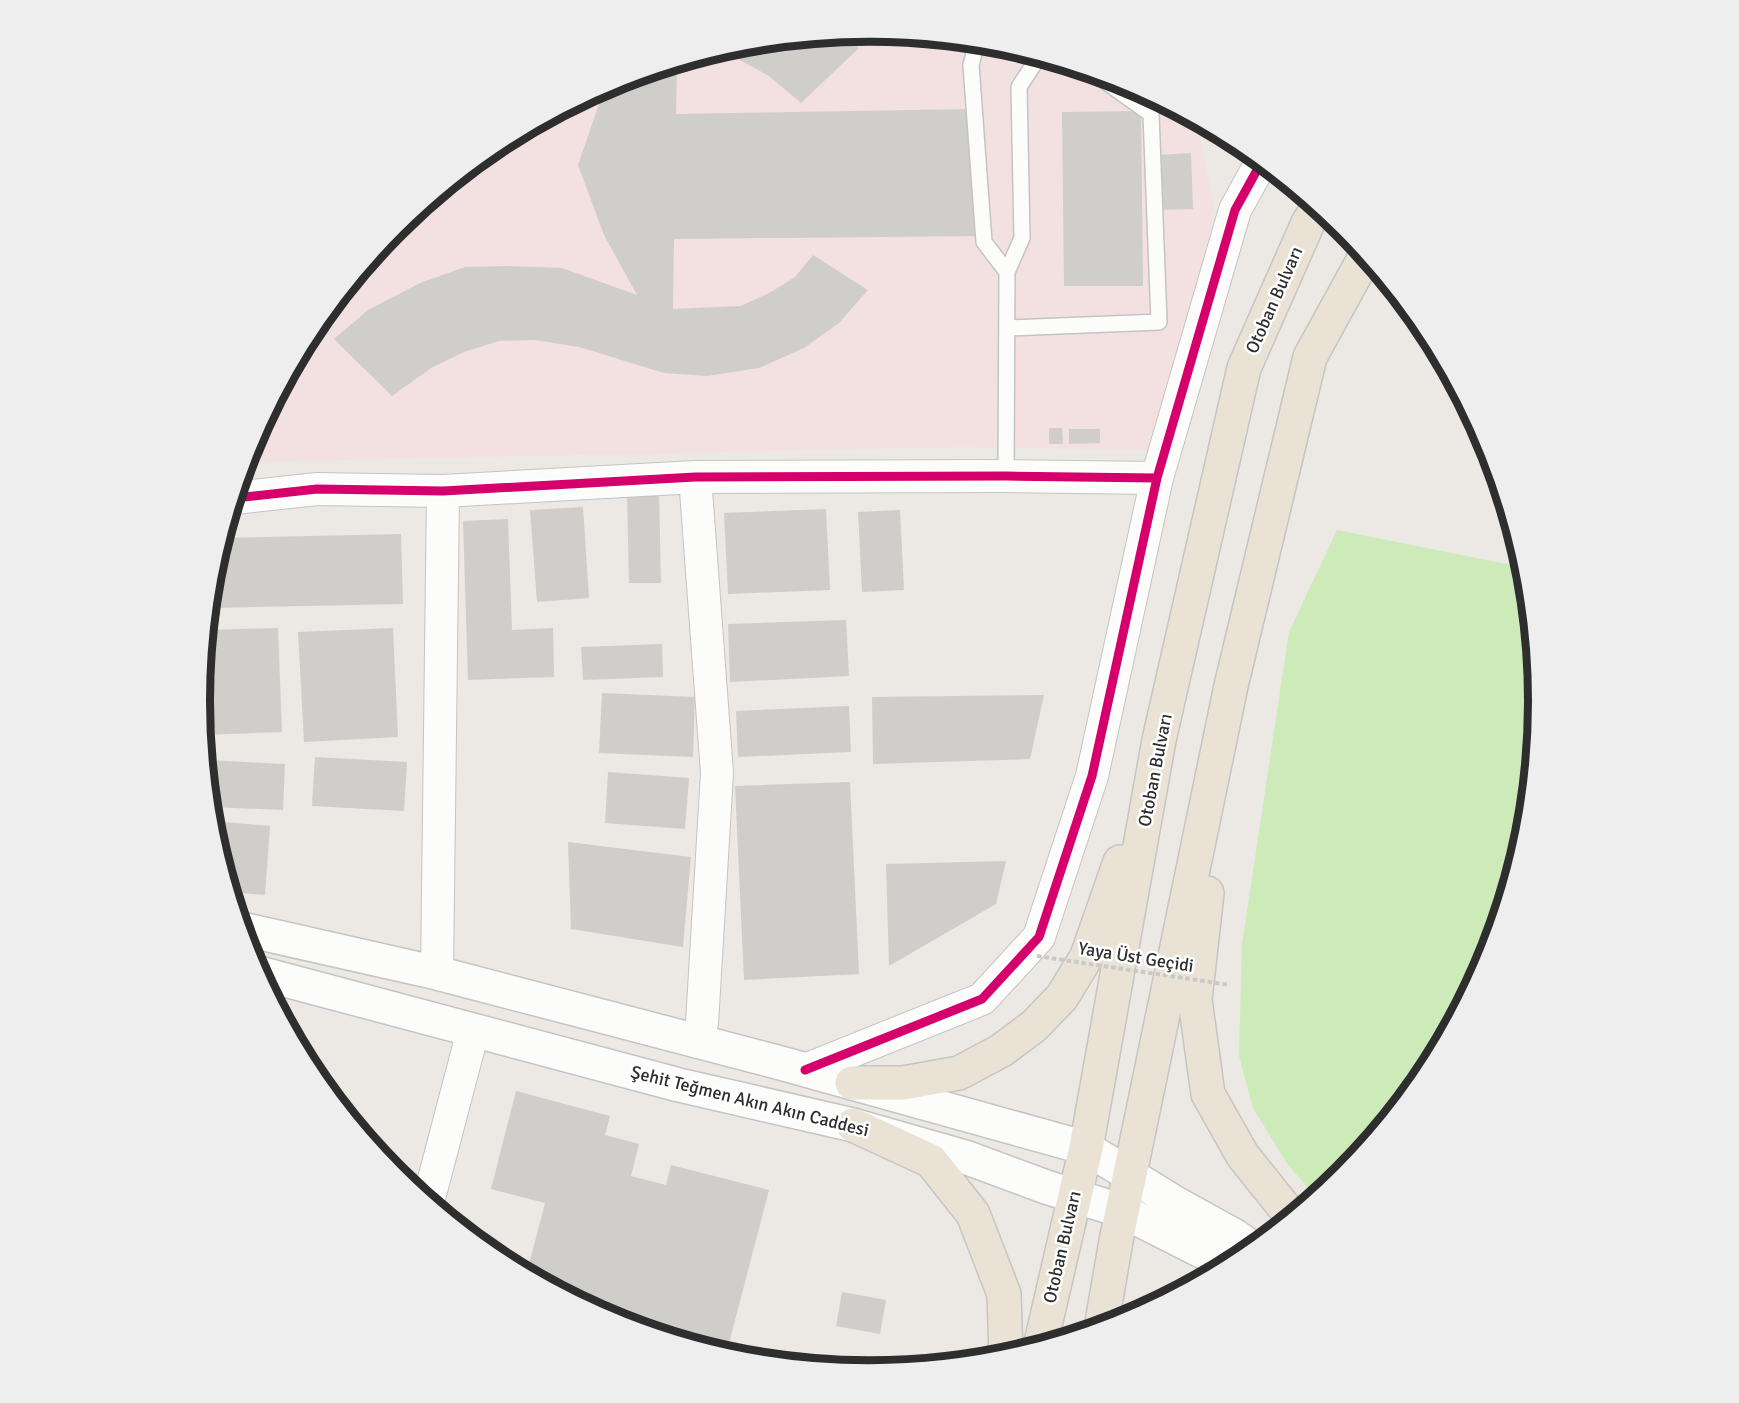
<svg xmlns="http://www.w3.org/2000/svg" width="1739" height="1403" viewBox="0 0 1739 1403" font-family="Signika,sans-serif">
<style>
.medical{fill:#f2e1e0}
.green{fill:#cdeab9}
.building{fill:#d0ceca}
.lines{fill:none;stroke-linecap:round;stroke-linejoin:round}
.service-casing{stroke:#c5c4c4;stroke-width:18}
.minor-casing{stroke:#c5c4c4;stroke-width:34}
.secondary-casing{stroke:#c5c4c4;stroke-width:36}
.trunk-casing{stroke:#c6c5c3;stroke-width:36}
.service{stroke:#fcfcfb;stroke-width:15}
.minor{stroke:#fcfcfb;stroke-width:32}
.secondary{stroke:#fcfcfb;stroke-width:33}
.trunk{stroke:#eae2d4;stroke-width:33}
.path-bridge{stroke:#c9c9c8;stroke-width:4;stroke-dasharray:4.5 3;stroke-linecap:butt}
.cycleway-casing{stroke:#fff;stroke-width:13}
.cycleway{stroke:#d6006c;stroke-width:9}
.labels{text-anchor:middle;stroke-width:5;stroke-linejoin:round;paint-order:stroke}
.street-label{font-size:18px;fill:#2e2e2e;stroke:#fff}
.rim{fill:none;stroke:#2e2e2e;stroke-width:8}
</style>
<rect width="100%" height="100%" fill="#ece8e3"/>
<path class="medical" d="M870,32L1001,44L1126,83L1197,121L1214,208L1174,451L960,447L245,462L251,445L313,329L396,227L498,144L613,82L739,44Z"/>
<path class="green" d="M1337,530L1526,568L1539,702L1527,833L1488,958L1426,1074L1343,1175L1316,1197L1288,1165L1253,1108L1239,1056L1242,945L1289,632Z"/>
<path class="building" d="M843,34L859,48L801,103L769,76L732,56L713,52L739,44Z
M677,63L676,114L972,109L977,236L674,239L673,309L741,306L771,292L795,277L813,255L868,290L839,323L804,348L759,368L707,376L664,373L579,347L535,340L499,341L464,352L431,368L392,396L334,339L368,310L420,283L465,267L509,266L562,268L637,295L604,235L578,165L599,104L617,81Z
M1141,111L1143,286H1064L1062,112Z
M1191,153L1193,209L1160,210L1158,155Z
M1049,428H1062L1063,444H1049Z
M1069,429H1100V443L1069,444Z
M659,492L661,583H629L627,493Z
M583,507L589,598L537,602L530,510Z
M826,509L830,590L728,594L724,513Z
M900,510L904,590L862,592L858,512Z
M508,519L512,630L553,628L554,677L468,680L463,521Z
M401,534L403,604L209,608L212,570L222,538Z
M846,620L849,676L730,682L728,624Z
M278,628L282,732L203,735L200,700L207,630Z
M393,628L398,737L304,742L298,632Z
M662,644L663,677L583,680L581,647Z
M602,693L695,697L693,757L599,753Z
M1044,695L1030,759L873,764L872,697Z
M849,706L851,752L738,757L736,711Z
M315,757L407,762L404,811L312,806Z
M205,760L285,764L283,810L210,807Z
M608,772L689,778L685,829L605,823Z
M850,782L859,974L744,980L735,786Z
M211,821L270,826L265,895L230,892L212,832Z
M568,842L691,857L683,947L571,929Z
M1006,861L996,904L889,966L886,864Z
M516,1091L610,1116L605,1135L639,1144L631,1176L666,1185L671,1165L769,1190L726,1355L613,1320L521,1271L527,1272L545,1203L491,1189Z
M842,1292L886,1300L880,1334L836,1326Z"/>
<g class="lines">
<g class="service-casing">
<path id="service" d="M977,42L971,65L984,242L1007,272
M1007,328L1159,322L1151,114L1092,72
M1006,476L1007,272L1022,238L1019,87L1036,61L1035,55"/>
</g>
<g class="minor-casing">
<path id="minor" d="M695,477L717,773L702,1023L698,1042
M235,498L317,489L443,491L695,477L1006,476L1157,478
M437,973L443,491
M805,1070L982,999L1039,937L1092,776L1157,478L1235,210L1262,161
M428,1202L473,1031"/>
</g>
<g class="secondary-casing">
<path id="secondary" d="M242,929L437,973L777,1062L1086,1148L1177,1204L1235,1236L1253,1249
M259,973L679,1085L853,1125L965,1157L1046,1187L1122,1211L1229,1265"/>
</g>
<g class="trunk-casing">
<path id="trunk" d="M1207,893L1195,1000L1208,1094L1243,1156L1292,1217
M852,1083H903L959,1073L1002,1050L1034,1026L1062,997L1087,956L1120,862
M853,1125L931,1161L973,1214L1004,1294L1006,1357
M1101,1328L1116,1241L1231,686L1310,357L1366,255
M1040,1347L1086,1148L1159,740L1244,368L1308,223L1318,207"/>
</g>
<use href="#service" class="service"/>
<use href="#minor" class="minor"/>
<use href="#secondary" class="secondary"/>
<use href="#trunk" class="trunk"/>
<path class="path-bridge" d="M1037,956L1230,985"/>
<g class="cycleway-casing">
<path id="cycleway" d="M235,498L317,489L443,491L695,477L1006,476L1157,478
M805,1070L982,999L1039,937L1092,776L1157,478L1235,210L1262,161"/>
</g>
<use href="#cycleway" class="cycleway"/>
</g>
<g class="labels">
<g class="street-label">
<text transform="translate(1274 300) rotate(-66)" y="6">Otoban Bulvarı</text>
<text transform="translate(1155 770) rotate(-79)" y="6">Otoban Bulvarı</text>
<text transform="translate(1136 957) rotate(9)" y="6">Yaya Üst Geçidi</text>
<text transform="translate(750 1101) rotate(14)" y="6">Şehit Teğmen Akın Akın Caddesi</text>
<text transform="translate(1062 1247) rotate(-77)" y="6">Otoban Bulvarı</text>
</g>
</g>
<path d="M0 0H1739V1403H0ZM210 701a659 659 0 1 1 1318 0a659 659 0 1 1-1318 0Z" fill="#eee" fill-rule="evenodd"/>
<path class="rim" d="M210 701a659 659 0 1 1 1318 0a659 659 0 1 1-1318 0Z"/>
</svg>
